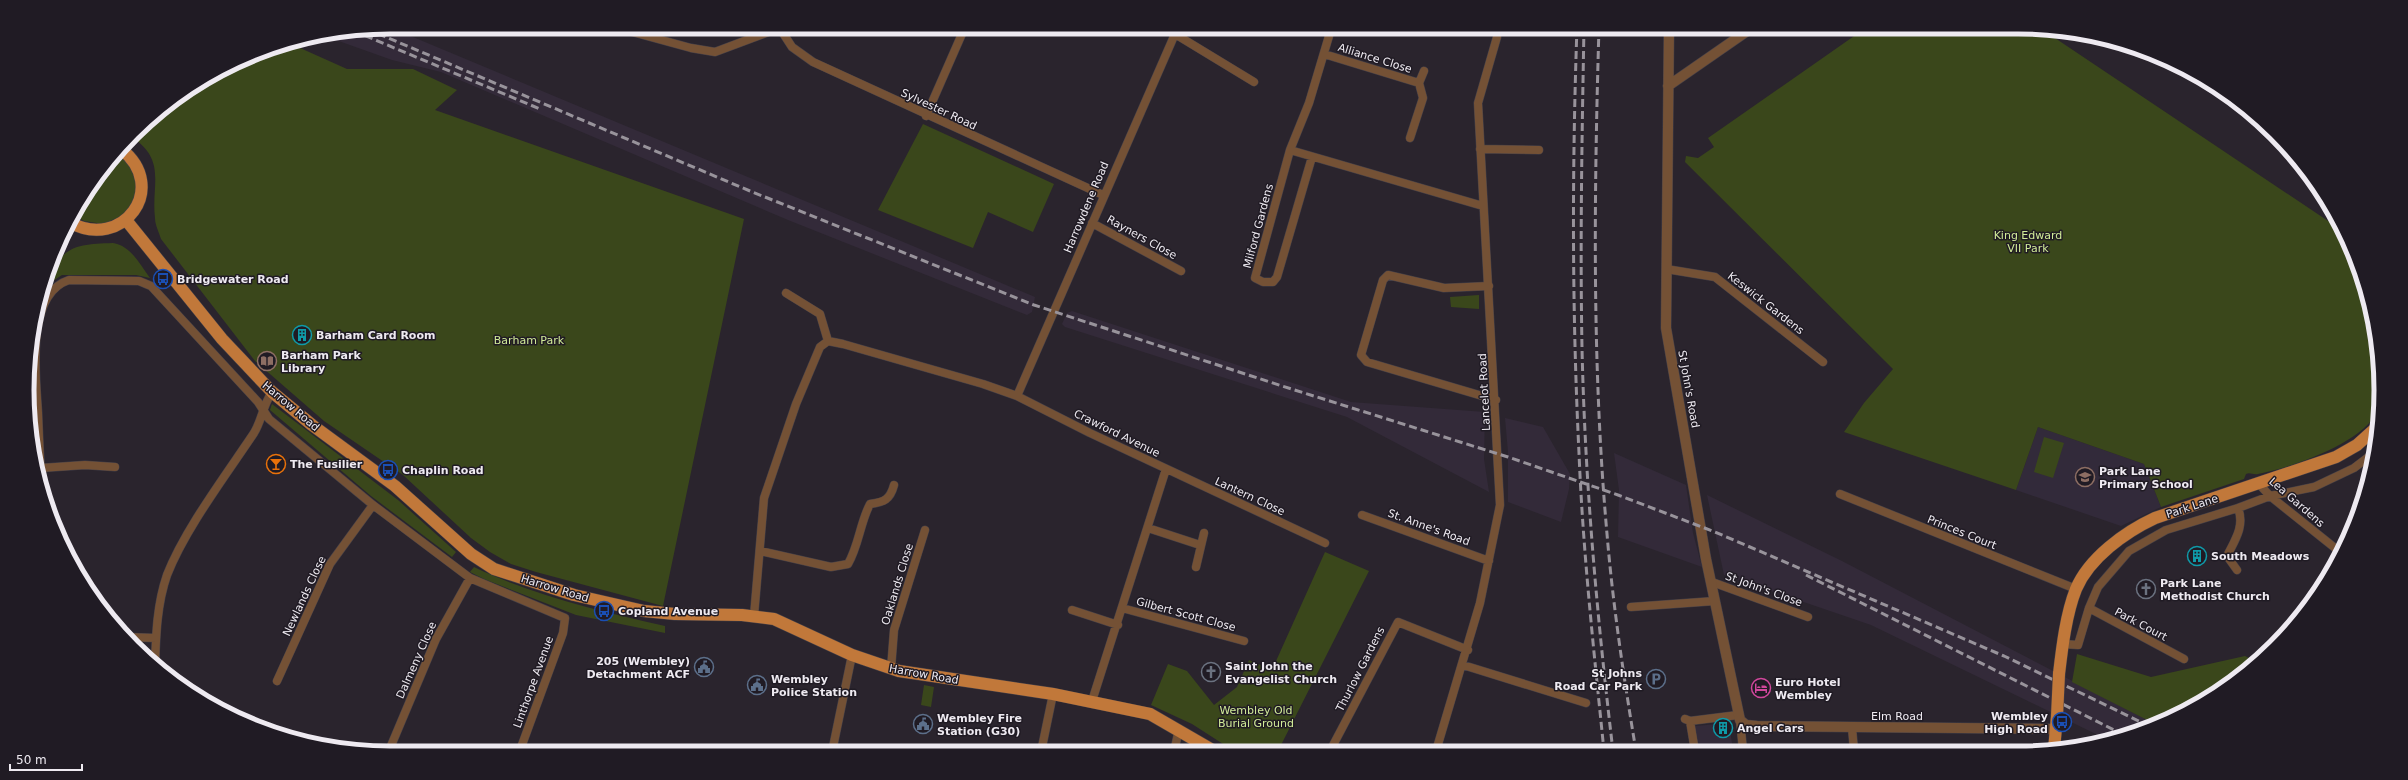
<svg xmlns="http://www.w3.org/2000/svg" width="2408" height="780" viewBox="0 0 2408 780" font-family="'DejaVu Sans',sans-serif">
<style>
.built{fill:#332a39}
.education{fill:#322a3a}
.green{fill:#3a471b}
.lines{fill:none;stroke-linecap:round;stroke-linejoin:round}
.minor-casing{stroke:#454048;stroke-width:9}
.tertiary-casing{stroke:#454048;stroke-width:11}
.primary-casing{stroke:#454048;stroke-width:13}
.minor{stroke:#745135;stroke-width:8}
.tertiary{stroke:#745135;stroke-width:10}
.primary{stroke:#c1783a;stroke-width:12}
.rail{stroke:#98939b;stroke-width:3;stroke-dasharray:8 4;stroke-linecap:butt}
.primary-bridge-casing{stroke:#454048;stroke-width:13;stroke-linecap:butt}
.primary-bridge{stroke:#c1783a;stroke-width:12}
.labels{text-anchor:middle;stroke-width:3;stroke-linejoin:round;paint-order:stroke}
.street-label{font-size:11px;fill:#eeeaf1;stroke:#201b24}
.park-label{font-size:11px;fill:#d1eb98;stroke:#201b24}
.poi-label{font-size:11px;font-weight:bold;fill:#eeeaf1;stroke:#201b24;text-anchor:start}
.rim{fill:none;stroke:#eeeaf1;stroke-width:5}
</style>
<rect width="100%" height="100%" fill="#2a242d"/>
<path class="built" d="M389,27L1035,297L1032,312L1027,315L788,220L441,72L392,60L319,34Z
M1072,311L1351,402L1485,412L1484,459L1489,492L1347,417L1065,327L1062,324L1067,313Z
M1505,418L1543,427L1570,474L1569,489L1561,522L1508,502V452Z
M1614,453L1686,485L1693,533L1702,567L1618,537L1619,490Z
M1707,495L1842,561L2153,723L2104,738L1871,625L1724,575Z
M1729,723L1733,750L1700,751L1695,726Z"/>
<path class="education" d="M2038,427L2144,464L2161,507L2121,526L2016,490Z"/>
<path class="green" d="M1867,27H2018L2043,30L2343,231C2361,266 2373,307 2377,347C2378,362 2385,397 2379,410C2361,444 2293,467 2258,474C2253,475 2250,472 2246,474L2244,479L2161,507L2144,464L2038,427L2016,490L1844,432L1864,403L1893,369L1685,162L1686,156L1698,158L1714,147L1708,138Z
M289,43L347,69H413L457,90L435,110L744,219L663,606L536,572L511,564L490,552L471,538L403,475L324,421L255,361L161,239C159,232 155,225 155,218C151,184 167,161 132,137L150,117L251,55Z
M923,124L1054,184L1033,232L988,212L973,248L878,210Z
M117,153L129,163L137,186L135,197L124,215L103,224L84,221L74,215L102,169Z
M113,243C131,246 139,263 150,278L136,275H62L48,284C59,246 77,244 113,243Z
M1479,295V309L1451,307L1450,297Z
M272,404L398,500L456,552L452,557L371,496L270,410Z
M2044,437L2064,443L2053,478L2034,472Z
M1325,552L1369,571L1278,751H1234L1192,724L1151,705L1168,664L1187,671L1214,705L1237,687L1249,660L1272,670Z
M474,567C535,596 600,611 665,626V633L576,615L484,579L470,572Z
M2077,654L2151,677L2245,656L2255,661L2178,716L2153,723L2072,682Z
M924,685L934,687L931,707L921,705Z"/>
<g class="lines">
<g class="minor-casing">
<path id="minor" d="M614,27L691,48L715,52L779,28
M779,27L792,47L813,62L1103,195
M1175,34L1254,82
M1324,54L1419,83
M926,116L965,27
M1410,138L1423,98L1419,83L1424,71
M1480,149L1539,150
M1290,150L1483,206
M1312,157L1277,277L1273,282H1263L1255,278L1290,150L1309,103L1329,36
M1092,223L1181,271
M1666,269L1715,277L1823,362
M1489,286L1444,288L1388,275L1383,280L1361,355L1367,362L1496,400
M786,293L820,314L828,341
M828,341L843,344L983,384L1017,396L1090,433L1325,543
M1017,396L1178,27
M41,468L85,465L115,467
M2259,484L2270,496L2340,552
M42,489C40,464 39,439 38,413C36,377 25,294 69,280L139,281L151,286L258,402L269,419L373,505L470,578L565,618L563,633L519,753
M1840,494L2076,589
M1362,515L1489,561
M1148,528L1200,545
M760,551L831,567L848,564C859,545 860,523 870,504C884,502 890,500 894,485
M1196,567L1204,533
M2237,570L2227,556C2235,540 2245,526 2238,508
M1712,582L1808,617
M1631,607L1715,601
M1122,608L1244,641
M2089,608L2184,659
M1072,610L1118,625
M754,616L764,498L796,404L820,347L828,341
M125,637L156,638
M2063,644L2078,645L2089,608L2098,587L2129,551L2166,530L2238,508L2270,496L2314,487L2354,468L2375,452
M155,665C156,634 157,604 167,575C185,529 226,475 254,433C262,420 263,405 272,392
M1463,665L1586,703
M891,669L894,630L925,530
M277,681L330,564L373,505
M1092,701L1166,469
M1685,719L1690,721L1738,715
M1740,720L1743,750
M1690,721L1695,751
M1852,728L1854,750
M1330,751L1398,622L1468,650
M1436,751L1480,603L1500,505L1478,103L1497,37V27
M832,752L852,655
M1041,752L1053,694
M1174,752L1179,729
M388,753L436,639L470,578"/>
</g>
<g class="tertiary-casing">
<path id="tertiary" d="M1669,27L1666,328L1706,559L1740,720L1746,725L1757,726L2055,729
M1668,86L1753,27"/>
</g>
<g class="primary-casing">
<path id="primary" d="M126,220L222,339L272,392L312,425L395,486L471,554L494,569L574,595L644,611L675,614L742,615L774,619L852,655L899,671L1053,694L1150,714L1214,751
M69,222C123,252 170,187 121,149
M2059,674C2062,648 2066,614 2076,589C2089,558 2125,532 2155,518L2336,457L2357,445L2377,427
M2054,750L2057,716"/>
</g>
<use href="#minor" class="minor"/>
<use href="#tertiary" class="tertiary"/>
<use href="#primary" class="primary"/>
<path class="rail" d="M1577,27C1572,169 1572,311 1579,453C1583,553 1594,652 1604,751
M1584,27C1582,134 1580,241 1582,348C1585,482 1597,617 1613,751
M1599,27C1594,196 1592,366 1607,534C1613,606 1624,679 1636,751
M367,29L750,191L1034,305L1282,386L1508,457L1618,495L1715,532L2004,656L2147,725
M354,31L540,109
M1806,575L2120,733"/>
<g class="primary-bridge-casing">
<path id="primary-bridge" d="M2057,716L2059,674"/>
</g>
<use href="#primary-bridge" class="primary-bridge"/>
</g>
<defs>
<g id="bus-ring" transform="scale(1)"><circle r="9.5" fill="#201b24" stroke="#1a4fb4" stroke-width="1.5"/><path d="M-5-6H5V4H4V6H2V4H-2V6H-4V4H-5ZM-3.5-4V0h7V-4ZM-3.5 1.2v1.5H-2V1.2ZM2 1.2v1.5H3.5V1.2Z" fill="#1a4fb4"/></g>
<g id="building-ring" transform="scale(1)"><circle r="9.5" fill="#201b24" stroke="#0f9aa8" stroke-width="1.5"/><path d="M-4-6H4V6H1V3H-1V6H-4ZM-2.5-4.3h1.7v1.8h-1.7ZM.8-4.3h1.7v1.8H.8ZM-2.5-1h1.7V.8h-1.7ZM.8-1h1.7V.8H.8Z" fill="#0f9aa8"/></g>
<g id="library-ring" transform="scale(1)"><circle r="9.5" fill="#201b24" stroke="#8d6e63" stroke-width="1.5"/><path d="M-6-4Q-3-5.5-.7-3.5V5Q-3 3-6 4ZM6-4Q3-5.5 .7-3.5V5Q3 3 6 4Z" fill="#8d6e63"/></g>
<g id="bar-ring" transform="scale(1)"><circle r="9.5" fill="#201b24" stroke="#e8710a" stroke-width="1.5"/><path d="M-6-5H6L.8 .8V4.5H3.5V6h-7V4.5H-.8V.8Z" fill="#e8710a"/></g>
<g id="school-ring" transform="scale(1)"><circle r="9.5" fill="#201b24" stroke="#8d6e63" stroke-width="1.5"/><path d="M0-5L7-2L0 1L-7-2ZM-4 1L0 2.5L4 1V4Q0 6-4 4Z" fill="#8d6e63"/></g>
<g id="church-ring" transform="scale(1)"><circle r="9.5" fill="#201b24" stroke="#6b7280" stroke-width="1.5"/><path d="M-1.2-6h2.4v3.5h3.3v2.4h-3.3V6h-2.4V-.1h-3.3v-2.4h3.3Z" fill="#6b7280"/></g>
<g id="civic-ring" transform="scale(1)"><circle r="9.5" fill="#201b24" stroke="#5c6f8a" stroke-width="1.5"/><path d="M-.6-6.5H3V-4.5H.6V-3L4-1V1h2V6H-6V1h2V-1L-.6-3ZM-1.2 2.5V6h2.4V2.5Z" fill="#5c6f8a"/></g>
<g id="parking-ring" transform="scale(1)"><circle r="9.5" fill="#201b24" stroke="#5c6f8a" stroke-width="1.5"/><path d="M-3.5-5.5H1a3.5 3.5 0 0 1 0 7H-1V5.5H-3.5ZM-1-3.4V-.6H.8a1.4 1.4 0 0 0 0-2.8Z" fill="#5c6f8a"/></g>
<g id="hotel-ring" transform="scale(1)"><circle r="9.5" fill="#201b24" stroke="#d1479c" stroke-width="1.5"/><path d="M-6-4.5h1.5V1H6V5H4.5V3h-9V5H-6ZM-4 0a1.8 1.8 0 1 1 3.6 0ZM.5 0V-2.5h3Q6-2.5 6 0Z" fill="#d1479c"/></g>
</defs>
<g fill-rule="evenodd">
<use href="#bus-ring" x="163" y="279"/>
<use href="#building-ring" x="302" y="335"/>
<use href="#library-ring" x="267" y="361"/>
<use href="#bar-ring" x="276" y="464"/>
<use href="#bus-ring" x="388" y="470"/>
<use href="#school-ring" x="2085" y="477"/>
<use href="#building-ring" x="2197" y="556"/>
<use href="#church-ring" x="2146" y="589"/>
<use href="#bus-ring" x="604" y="611"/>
<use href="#civic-ring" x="704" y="667"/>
<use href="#church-ring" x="1211" y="672"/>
<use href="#parking-ring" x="1656" y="679"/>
<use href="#civic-ring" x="757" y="685"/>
<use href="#hotel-ring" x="1761" y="688"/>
<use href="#bus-ring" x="2062" y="722"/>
<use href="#civic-ring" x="923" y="724"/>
<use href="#building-ring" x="1723" y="728"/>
</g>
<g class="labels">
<g class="street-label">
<text transform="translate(1375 58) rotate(17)" y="4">Alliance Close</text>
<text transform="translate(939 109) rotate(25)" y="4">Sylvester Road</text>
<text transform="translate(1086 207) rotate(-67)" y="4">Harrowdene Road</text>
<text transform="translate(1258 226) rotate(-75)" y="4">Milford Gardens</text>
<text transform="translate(1142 237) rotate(29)" y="4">Rayners Close</text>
<text transform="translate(1766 303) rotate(38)" y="4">Keswick Gardens</text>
<text transform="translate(1689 389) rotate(80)" y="4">St John's Road</text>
<text transform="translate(1484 392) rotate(-93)" y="4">Lancelot Road</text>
<text transform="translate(291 406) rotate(40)" y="4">Harrow Road</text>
<text transform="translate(1117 433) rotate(26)" y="4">Crawford Avenue</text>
<text transform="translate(1250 496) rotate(25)" y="4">Lantern Close</text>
<text transform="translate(2297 502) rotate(41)" y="4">Lea Gardens</text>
<text transform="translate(2192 506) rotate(-18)" y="4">Park Lane</text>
<text transform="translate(1429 527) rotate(20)" y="4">St. Anne's Road</text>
<text transform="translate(1962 532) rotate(22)" y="4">Princes Court</text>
<text transform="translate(897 584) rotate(-73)" y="4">Oaklands Close</text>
<text transform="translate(555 588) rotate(17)" y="4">Harrow Road</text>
<text transform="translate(1764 589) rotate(20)" y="4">St John's Close</text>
<text transform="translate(304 596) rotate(-65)" y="4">Newlands Close</text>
<text transform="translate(1186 614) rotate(15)" y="4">Gilbert Scott Close</text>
<text transform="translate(2141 624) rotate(28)" y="4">Park Court</text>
<text transform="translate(416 660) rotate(-66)" y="4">Dalmeny Close</text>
<text transform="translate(1360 669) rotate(-63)" y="4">Thurlow Gardens</text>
<text transform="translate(924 674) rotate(10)" y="4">Harrow Road</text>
<text transform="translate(533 682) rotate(-70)" y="4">Linthorpe Avenue</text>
<text x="1897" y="720">Elm Road</text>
</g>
<g class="park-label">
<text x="2028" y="239">King Edward<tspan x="2028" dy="13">VII Park</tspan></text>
<text x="529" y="344">Barham Park</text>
<text x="1256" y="714">Wembley Old<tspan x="1256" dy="13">Burial Ground</tspan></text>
</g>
<g class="poi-label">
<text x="177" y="283">Bridgewater Road</text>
<text x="316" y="339">Barham Card Room</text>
<text x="281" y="359">Barham Park<tspan x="281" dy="13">Library</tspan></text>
<text x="290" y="468">The Fusilier</text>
<text x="402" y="474">Chaplin Road</text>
<text x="2099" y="475">Park Lane<tspan x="2099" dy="13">Primary School</tspan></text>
<text x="2211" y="560">South Meadows</text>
<text x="2160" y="587">Park Lane<tspan x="2160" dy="13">Methodist Church</tspan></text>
<text x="618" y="615">Copland Avenue</text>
<text x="690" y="665" text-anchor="end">205 (Wembley)<tspan x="690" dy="13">Detachment ACF</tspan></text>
<text x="1225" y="670">Saint John the<tspan x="1225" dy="13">Evangelist Church</tspan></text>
<text x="1642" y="677" text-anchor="end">St Johns<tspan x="1642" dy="13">Road Car Park</tspan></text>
<text x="771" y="683">Wembley<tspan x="771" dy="13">Police Station</tspan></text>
<text x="1775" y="686">Euro Hotel<tspan x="1775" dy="13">Wembley</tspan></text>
<text x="2048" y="720" text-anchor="end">Wembley<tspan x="2048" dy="13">High Road</tspan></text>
<text x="937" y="722">Wembley Fire<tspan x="937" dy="13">Station (G30)</tspan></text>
<text x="1737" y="732">Angel Cars</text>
</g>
</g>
<path d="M0 0H2408V780H0ZM390 34H2018A356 356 0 0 1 2374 390V390A356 356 0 0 1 2018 746H390A356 356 0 0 1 34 390V390A356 356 0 0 1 390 34Z" fill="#201b24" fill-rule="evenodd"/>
<path class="rim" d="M390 34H2018A356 356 0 0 1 2374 390V390A356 356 0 0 1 2018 746H390A356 356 0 0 1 34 390V390A356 356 0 0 1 390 34Z"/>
<path d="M10 764v6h72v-6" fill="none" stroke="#eeeaf1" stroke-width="2"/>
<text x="16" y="764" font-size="12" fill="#eeeaf1" stroke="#201b24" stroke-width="3" paint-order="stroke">50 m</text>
</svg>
